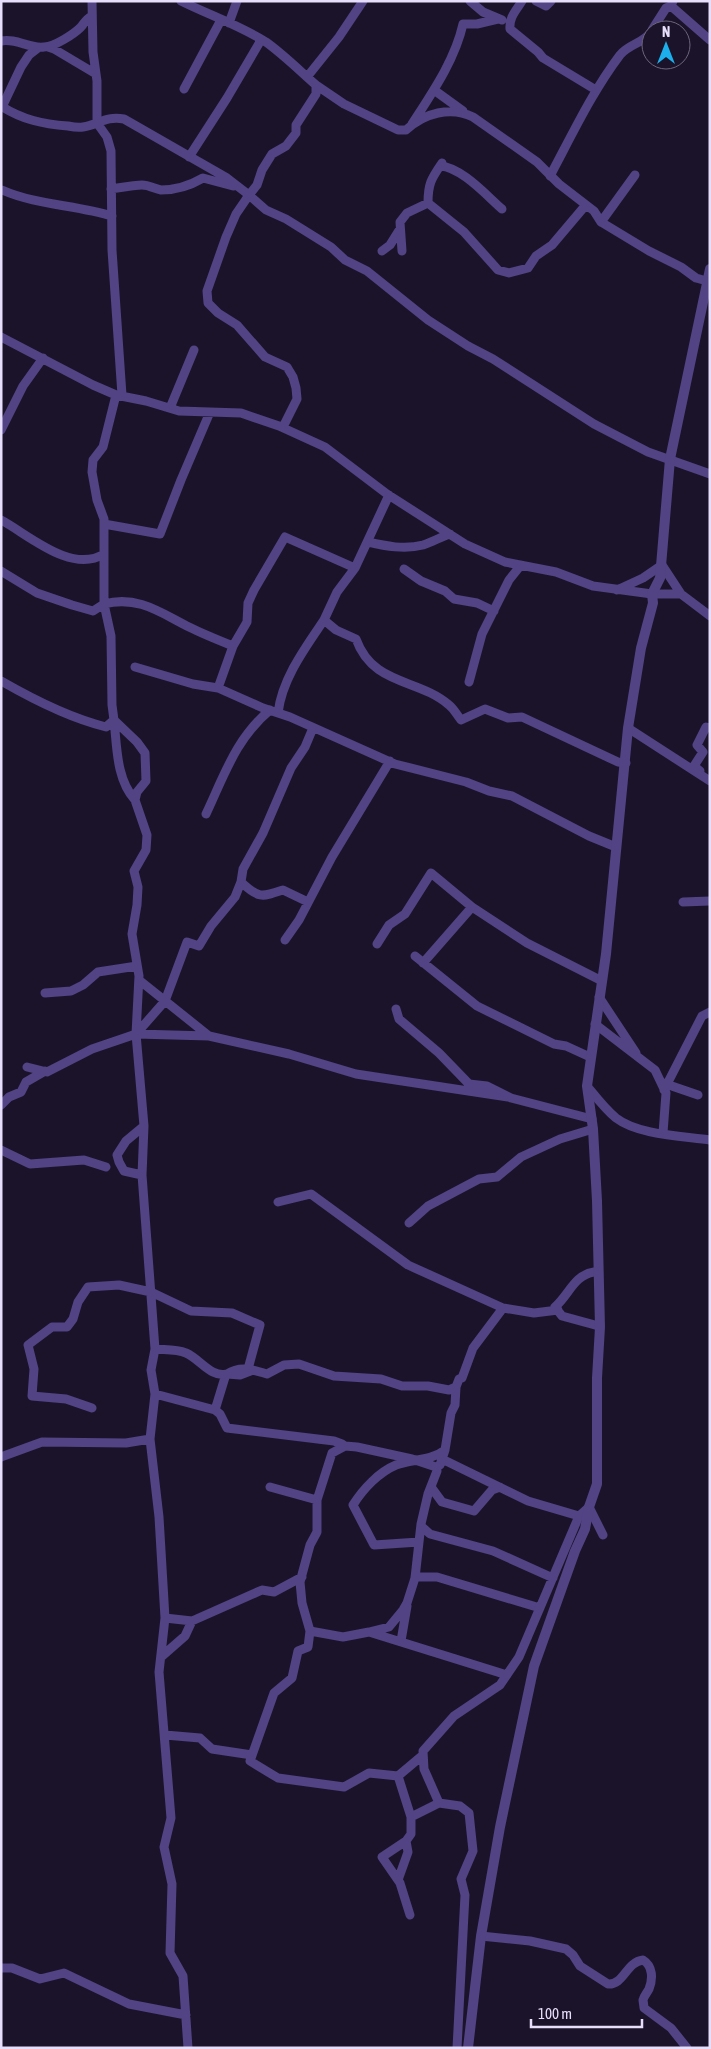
<svg xmlns="http://www.w3.org/2000/svg" width="711" height="2049" viewBox="0 0 711 2049" font-family="'Asap Condensed',sans-serif">
<style>
.lines{fill:none;stroke-linecap:round;stroke-linejoin:round}
.minor{stroke:#514384;stroke-width:9}
.tertiary{stroke:#514384;stroke-width:10}
</style>
<rect width="100%" height="100%" fill="#1b1329"/>
<g class="lines">
<path class="minor" d="M92,1L93,52L97,81V123L107,137L111,151L112,250L122,395
M181,1C209,15 239,25 266,42C284,55 300,71 316,85V94L296,125V133L286,146L272,154L262,170L257,185L249,195L266,210L286,219L331,247L345,260L367,271L428,320L468,346L493,359L594,424L648,452L710,474
M470,1L483,12L502,20
M522,1C516,11 509,17 510,29L538,52L543,58L596,90
M536,1L546,6L551,1
M673,1L671,6L710,40
M229,23L237,1
M652,30L666,8L671,6
M1,41C17,38 29,49 44,47C54,47 74,34 81,27C85,22 86,19 92,16
M48,47L54,49L96,74
M307,77L339,37L363,1
M316,85L344,104L398,130H406C424,113 451,106 473,117L537,162L559,184L594,211L601,222L649,251L681,267L696,278L707,281
M184,89L221,20
M434,90L463,111
M1,106C23,120 43,124 68,126C73,127 78,128 83,127C100,124 105,116 124,119L227,178L249,195L236,214L226,237L207,291L208,303L218,313L237,325L265,357L287,367L293,377L296,388L297,399L283,427
M2,107L21,67L29,55L38,48
M412,124C432,93 455,60 463,24H477L498,19
M189,157L227,98L261,40
M442,163C431,179 428,184 428,203L464,232L498,270L509,273L528,268L536,256L552,245L585,206
M440,166C461,167 486,195 502,209
M550,176C572,135 592,92 620,55C629,44 644,43 651,32
M111,189C118,188 135,185 142,185C149,185 155,189 161,190C175,190 191,185 203,178L233,186
M2,190C36,205 76,205 112,216
M601,222L635,175
M382,251L390,245L400,229
M402,251L400,222L407,213L428,203
M1,337L93,385L116,395L146,401L179,411L241,413L279,426L325,447L387,494L465,544L505,562L556,572L593,586L652,594H681
M170,408L194,350
M1,430L23,386L43,358
M1,520C29,535 71,574 104,554
M104,524L160,534L181,480L210,412
M368,542C385,546 405,550 423,545C432,542 441,537 450,534
M355,568L389,495
M404,569L421,581L445,591L454,599L477,603L494,611
M1,571L37,593L72,605L93,611L104,604V519L97,500L92,472L93,460L103,447L116,395
M617,590L643,578L662,565L681,594L710,616
M233,646L247,622L248,603L254,590L285,537L355,568L337,592L324,620L336,630L356,639C373,686 418,678 449,705C454,709 457,715 461,720L485,709L508,718L522,717L618,762L626,763
M1,681C34,700 69,718 106,727L114,720
M469,682L482,634L509,580L521,565
M218,688L263,708L290,717L395,764L466,782L489,791L512,796L589,836L616,847
M278,713C282,679 305,648 324,620
M114,720C117,746 116,779 135,800
M628,728L710,781
M700,771L694,766L703,752L697,745L706,727L710,728
M206,814C224,776 236,738 270,710
M241,882C259,899 262,897 283,890L308,902
M683,902L710,901
M285,940L299,920L332,857L390,761
M377,944L389,925L405,914L431,873L472,907L527,943L602,981
M415,956L477,1006L554,1044L566,1046L590,1057
M423,963L472,907
M139,980L209,1036L289,1054L356,1074L508,1097
M45,993L71,991L83,985L98,972L137,966
M599,997L636,1053
M396,1009L399,1019L439,1053L469,1084L487,1086L511,1098L592,1119
M595,1024L655,1070L666,1093L663,1133
M136,1034L209,1036
M27,1067L47,1072L92,1049L136,1034L139,976L132,934L137,905L138,887L134,871L146,850L147,835L135,800L137,792L146,781L145,753L137,742L114,720L112,705L111,636L104,604C138,595 161,613 189,627C203,634 218,640 233,646L218,688L193,684L135,667
M663,1083L698,1095
M587,1086C596,1097 605,1109 616,1118C638,1135 682,1136 710,1140
M664,1090L702,1016L710,1012
M1,1105L9,1097L21,1092L26,1082L45,1071
M1,1150L30,1164L84,1160L106,1167
M142,1175L124,1171L119,1162L117,1155L126,1141L144,1126
M278,1202L311,1194L408,1265L503,1308
M409,1223L428,1206L479,1179L497,1177L521,1157L560,1139L593,1129
M594,1272C574,1275 569,1295 555,1307L562,1316L595,1325
M155,1349C165,1350 176,1349 186,1353C200,1359 211,1378 227,1374
M253,1370L240,1375L227,1374C241,1365 253,1370 267,1374L284,1365L299,1364L334,1376L381,1379L402,1386H428L449,1390L456,1387L459,1379L462,1378L473,1348L503,1308L534,1313L558,1310
M155,1394L215,1410L226,1374
M92,1408L66,1399L32,1396L34,1369L28,1345L52,1327H67L73,1319L78,1302L88,1287L119,1285L151,1292L191,1311L232,1313L260,1325L248,1369
M215,1410L220,1414L227,1428L334,1441L342,1444L345,1446
M1,1457L42,1442L126,1443L150,1439
M442,1459L528,1501L579,1516
M436,1467L437,1471L428,1494L421,1524L415,1578L407,1603L403,1610L389,1627L369,1632L343,1637L310,1631L302,1603L300,1582L310,1545L317,1532V1500L332,1453L345,1446L357,1447L412,1459L436,1467L440,1465L445,1450L451,1413L455,1405L456,1387
M270,1487L317,1500
M431,1487L442,1502L474,1511L492,1490L500,1487
M421,1526L430,1534L493,1551L553,1578
M419,1542L374,1545L353,1505C363,1489 379,1472 396,1465C412,1459 431,1461 445,1450
M415,1577H437L540,1608
M165,1618L192,1621L262,1590L274,1592L302,1577
M310,1631L308,1647L298,1651L292,1678L274,1693L250,1761L278,1778L344,1787L369,1773L398,1776L423,1755
M369,1632L507,1675
M401,1641L407,1606
M161,1657L185,1636L192,1621
M165,1735L200,1738L212,1749L252,1755
M398,1776L411,1817L439,1803
M398,1880L408,1852L406,1841
M410,1915L400,1883L382,1857L406,1841L411,1834V1817
M481,1936L530,1941L566,1949L573,1955L580,1966L608,1984C624,1985 626,1962 643,1960C653,1966 653,1979 649,1989C647,1993 644,1996 643,2000C643,2000 644,2007 644,2008L671,2028L687,2048
M1,1968H12L40,1979L64,1973L129,2004L186,2015
M188,2048L183,1976L170,1953L172,1884L164,1847L171,1818L159,1672L165,1618L159,1517L150,1439L155,1394L151,1370L155,1349L142,1175L144,1126L136,1034L165,1001L187,942L199,946L211,926L235,897L241,882L243,869L263,833L291,768L305,747L313,728
M457,2048L465,1895L461,1879L473,1851L469,1813L460,1806L439,1803L424,1769L423,1751L454,1716L500,1685L519,1657L579,1516L589,1507L603,1535"/>
<path class="tertiary" d="M468,2048L481,1936L500,1827L534,1666L575,1551L585,1529L589,1507L597,1484V1378L600,1327L597,1201L593,1129L587,1086L606,954L628,728L641,648L653,603L652,594L660,578L670,459L710,269"/>
</g>
<rect width="711" height="2049" fill="none" stroke="#e7defc" stroke-width="5"/>
<g transform="translate(666 45)"><circle r="24" fill="#1b1329" stroke="#6d647d"/>
<path d="M0-4L9 19L0 12L-9 19Z" fill="#1cafeb"/>
<text y="-8" font-size="14" font-weight="bold" text-anchor="middle" fill="#e7defc">N</text>
</g>
<path d="M531 2019v8h111v-8" fill="none" stroke="#e7defc" stroke-width="2.5"/>
<text x="538" y="2019" font-size="15" fill="#e7defc" stroke="#1b1329" stroke-width="4" paint-order="stroke">100 m</text>
</svg>
